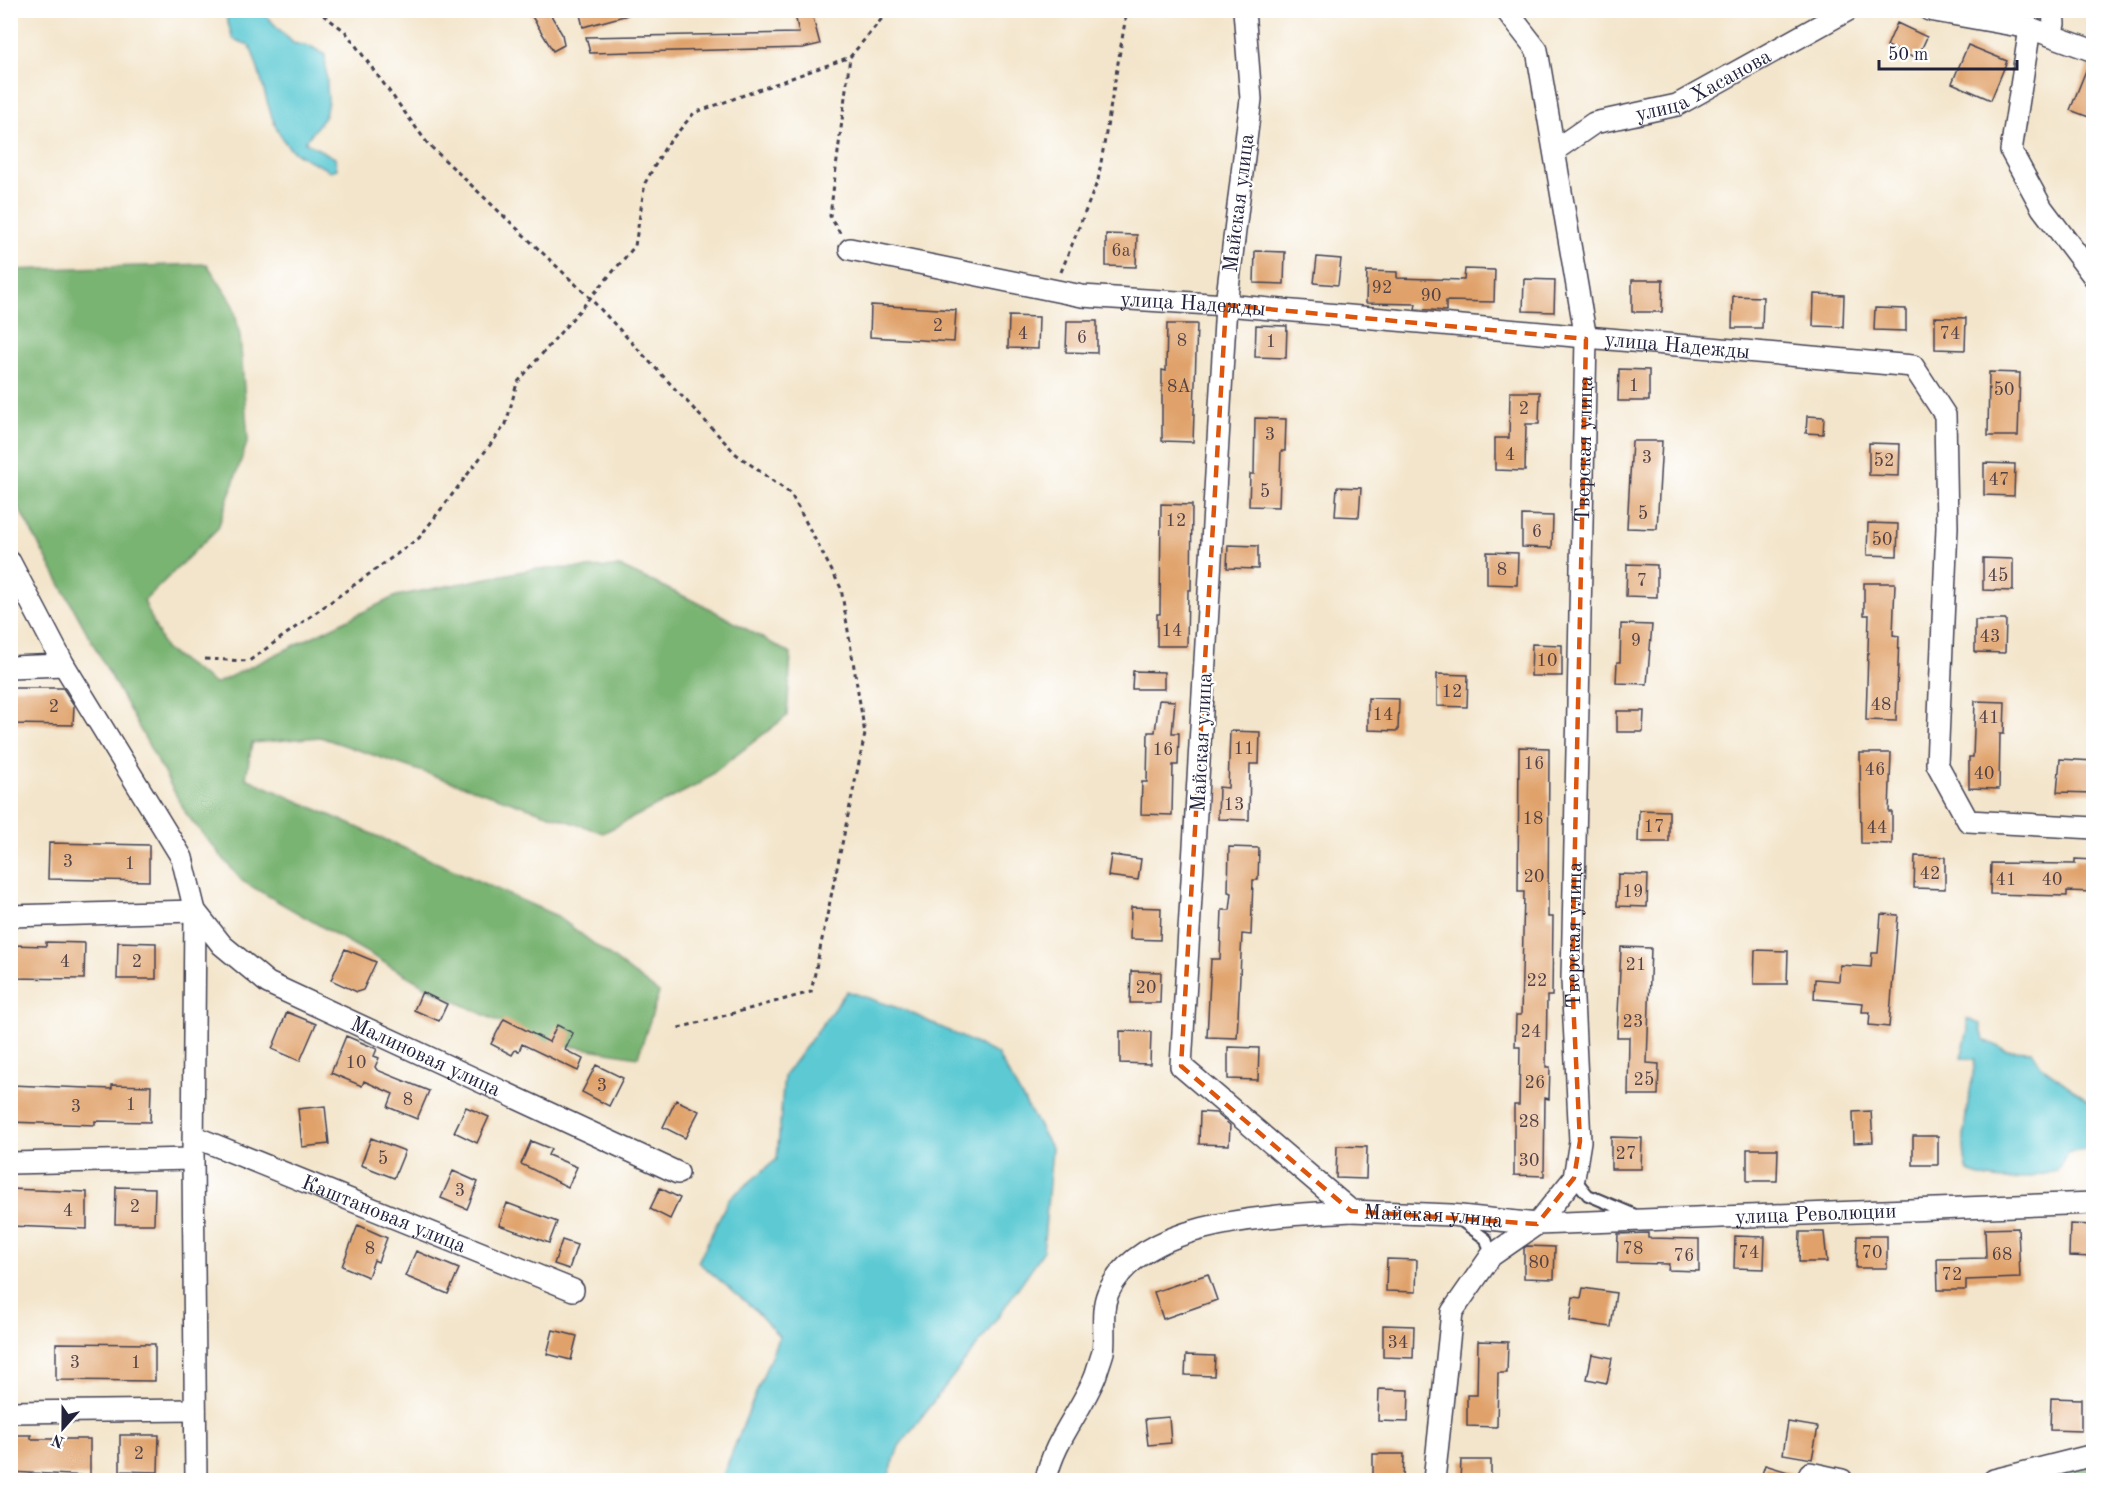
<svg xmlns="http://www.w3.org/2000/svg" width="2104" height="1491" viewBox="0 0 2104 1491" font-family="'Old Standard TT',serif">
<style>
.forest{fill:#79b472;stroke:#4e6b56;stroke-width:1.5}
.water{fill:#5cc9d3;stroke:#3f7687;stroke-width:1.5}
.building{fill:#e0a26a}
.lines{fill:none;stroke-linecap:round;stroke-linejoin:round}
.service-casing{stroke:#413f51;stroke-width:14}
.minor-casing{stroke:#413f51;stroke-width:24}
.path{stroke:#413f51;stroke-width:3;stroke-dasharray:4.5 4.5;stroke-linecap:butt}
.service{stroke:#fff;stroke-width:10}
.minor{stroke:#fff;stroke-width:21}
.marked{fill:none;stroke:#de560e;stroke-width:4.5;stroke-dasharray:12 8;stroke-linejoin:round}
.labels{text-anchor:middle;stroke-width:4.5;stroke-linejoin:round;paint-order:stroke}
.number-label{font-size:18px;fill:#524247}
.street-label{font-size:21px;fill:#22223b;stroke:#fff}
</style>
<rect width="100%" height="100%" fill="#fff"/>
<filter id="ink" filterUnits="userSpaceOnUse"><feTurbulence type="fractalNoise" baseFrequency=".0167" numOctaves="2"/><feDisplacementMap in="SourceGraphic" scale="12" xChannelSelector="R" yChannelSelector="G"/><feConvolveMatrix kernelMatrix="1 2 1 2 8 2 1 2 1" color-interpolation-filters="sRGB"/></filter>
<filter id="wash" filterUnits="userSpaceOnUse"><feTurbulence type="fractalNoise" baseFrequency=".008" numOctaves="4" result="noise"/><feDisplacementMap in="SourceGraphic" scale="24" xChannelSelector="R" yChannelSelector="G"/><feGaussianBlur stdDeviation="1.35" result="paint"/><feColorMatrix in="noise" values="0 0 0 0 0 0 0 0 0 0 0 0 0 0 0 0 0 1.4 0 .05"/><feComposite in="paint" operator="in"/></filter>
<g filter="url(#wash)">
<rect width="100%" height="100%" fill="#f3e5cb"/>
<path class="forest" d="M207,264L233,304L240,336L248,440L218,528L144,601L165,649L215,684L396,596L533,569L621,567L707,607L791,654L787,716L699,784L603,833L320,737L252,743L246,778L557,916L659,993L638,1057L539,1041L432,990L242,881L187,815L11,494L10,270Z
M2093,1465V1480H2030Z"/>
<path class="water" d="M224,11H261L293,43L312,47L325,55L328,101L325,116L305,142L335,158L337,169L330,171C318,164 303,159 292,150C267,129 264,74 249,45L233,39Z
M847,991L907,1011L997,1054L1052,1149L1043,1252L988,1331L899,1446L887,1480H721L779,1336L753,1308L698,1262L728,1200L777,1159L784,1076Z
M1967,1019L1980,1024L1984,1040L2006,1050L2032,1051L2042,1067L2093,1104V1148L2068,1153L2057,1171C2020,1179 2005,1186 1968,1172C1957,1133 1971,1098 1975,1059L1961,1058L1968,1030Z"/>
<g id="blocks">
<path class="building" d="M528,10H548L562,34L564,45L553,51Z
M579,10H628V15L583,27Z
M794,10H811L820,44L803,48L590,53L586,37L799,33Z
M1897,23L1927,37L1917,59L1887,46Z
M1968,45L2007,61L1991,100L1952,83Z
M2089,63H2094V119L2070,110Z
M1106,234L1137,235L1136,267L1106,266Z
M1255,251L1285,252L1284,284L1254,283Z
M1317,257L1341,259L1338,285L1314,283Z
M1465,269L1495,270L1494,302L1446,301V311L1415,309L1416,304L1366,303L1367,271L1397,272V278L1464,280Z
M1524,279L1555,280L1554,312L1523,311Z
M1632,280H1663L1662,312H1632Z
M1814,294L1844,295L1843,327L1813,326Z
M1733,296L1763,297L1762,328H1732Z
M871,305L956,310L954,342L870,337Z
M1875,308L1906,309V331L1874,330Z
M1009,316L1039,317L1038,349L1008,348Z
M1935,317L1966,318L1965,350L1935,349Z
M1067,321H1097V353L1066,352Z
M1167,324H1197L1193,442L1162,441V370L1166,371Z
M1256,325L1287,326L1286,358L1255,357Z
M1619,369L1649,370V401H1618Z
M1989,372L2020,373L2018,436H1988Z
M1510,392H1540L1539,424H1526L1525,471L1495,470V438H1509Z
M1807,416L1824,417L1823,434L1806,433Z
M1255,418L1286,419L1285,451H1281L1279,507L1249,506L1250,474H1254Z
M1632,441H1662L1657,529L1627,528Z
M1869,443L1900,444L1899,476L1869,475Z
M1984,463L2015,464L2014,496L1984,495Z
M1337,487L1361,488L1359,517L1335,516Z
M1161,504L1192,505L1191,590H1188L1187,646H1157V614H1160Z
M1522,515L1553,516L1552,548L1522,547Z
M1868,523L1898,524L1897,556L1867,555Z
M1228,545L1258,546V569L1227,568Z
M1487,552L1518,553L1517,585L1487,584Z
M1983,558L2013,559V591L1983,590Z
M1627,564L1657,565V597L1626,596Z
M1864,583H1895L1893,635L1899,636L1896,721L1866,720L1869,615H1864Z
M1975,620H2006L2005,653L1975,652Z
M1621,624L1652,625L1647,684L1616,683L1617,662H1620Z
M1532,644L1562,645V676H1531Z
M1133,671L1164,672V689H1132Z
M1437,674L1468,675L1467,707L1437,706Z
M10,688H63L74,705L73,725L10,724Z
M1368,698L1399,699L1398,731L1368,730Z
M1159,700L1175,701L1172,733H1179L1178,765H1173L1172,815L1141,814L1142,782H1147L1148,732H1155Z
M1975,701L2005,702L2004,734H2000L1999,789L1969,788V757H1973Z
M1617,711H1644L1643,732H1617Z
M1230,731L1260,732L1259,764H1250L1249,820L1218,819L1219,787L1228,788Z
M1519,747L1549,748L1548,917H1553L1552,996H1547L1546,1067H1550L1549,1099L1545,1098L1544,1176L1514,1175V1105H1519L1520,1047H1515L1516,1015H1521L1524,892H1518Z
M1860,753H1891L1889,812H1892V844L1861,843Z
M2060,759L2094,761V793L2057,792Z
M1639,810L1669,811V842H1638Z
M49,843L149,845V881L48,879Z
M1229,847L1259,848L1258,880H1253L1251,935L1242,934L1237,1038L1207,1037L1211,959H1220L1222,910H1230L1232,893L1228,892Z
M1111,855L1141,859L1138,880L1108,876Z
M1915,856L1945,857V889L1914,888Z
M2075,859L2094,860V892L2067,891V896L1990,894L1991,863L2075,864Z
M1618,874L1648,875L1647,907L1617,906Z
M1131,907L1161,908L1160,940L1130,939Z
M1881,914L1898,915L1889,1027L1869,1025L1870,1012H1862L1863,1003L1814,999L1815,979L1839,981L1840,965L1871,967L1872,953H1878Z
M46,942L85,943L84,979L10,978V945L46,946Z
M118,942L156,943V979H117Z
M1621,947L1651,948L1647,1063L1659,1064L1658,1095H1628L1629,1037H1617Z
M345,949L376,962L363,990L357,992L331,980Z
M1755,950L1788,951L1787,984H1754Z
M1131,971L1161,972L1160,1003H1130Z
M422,992L447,1004L439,1021L414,1010Z
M287,1012L316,1024L300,1061L272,1049Z
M504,1019L549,1042L557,1025L573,1033L565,1050L583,1059L578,1071L522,1044L519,1051L515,1050L512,1055L491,1044Z
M1120,1031L1151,1032L1150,1064L1120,1063Z
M346,1036L377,1049L374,1056L379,1058L375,1067L377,1070L429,1091L417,1119L388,1107L393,1094L364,1081L362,1086L331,1073Z
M1228,1047L1259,1048L1258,1080L1228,1079Z
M596,1065L623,1078L609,1106L582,1092Z
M10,1085L112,1089V1085L151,1086L150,1122L95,1121V1125L10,1122Z
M676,1100L699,1111L685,1138L663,1127Z
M325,1106L329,1144L302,1147L298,1109Z
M466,1107L489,1117L477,1143L454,1132Z
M1871,1111L1873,1142L1854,1143L1853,1112Z
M1200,1112L1216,1113L1230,1125L1229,1145L1199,1144Z
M1913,1136H1938V1165H1913Z
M1611,1137L1642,1138L1641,1169H1611Z
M371,1138L405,1151L394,1178L361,1165Z
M531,1141L551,1149L548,1155L577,1167L568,1187L521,1164Z
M1337,1146L1367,1147L1366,1179L1336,1178Z
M1747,1149H1778L1777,1181H1747Z
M453,1171L478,1182L467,1209L441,1198Z
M116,1187L155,1188L154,1224H115Z
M660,1188L680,1198L670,1219L650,1209Z
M10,1189L87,1192V1229L10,1226Z
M507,1203L557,1222L549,1243L499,1225Z
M2070,1224L2094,1225V1257L2069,1256Z
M358,1225L387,1238L378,1262L374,1260L368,1277L342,1266Z
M2018,1228L2020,1278L1966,1280V1290H1938L1937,1259L1986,1258L1985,1229Z
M1800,1232H1824L1827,1262H1799Z
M1648,1233V1238L1699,1239V1271L1668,1270L1669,1264L1617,1263L1618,1234Z
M1735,1236L1765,1237L1764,1269L1734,1268Z
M1857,1236H1887V1268H1856Z
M562,1240L577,1245L569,1269L554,1264Z
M1527,1246L1555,1247L1554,1279L1524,1278V1248Z
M416,1251L459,1269L448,1294L405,1276Z
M1387,1259L1417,1260L1416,1292L1386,1291Z
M1208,1274L1217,1300L1163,1319L1154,1292Z
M1583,1288L1616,1293L1611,1327L1570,1321L1573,1297L1581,1298Z
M1383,1325L1414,1326L1413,1358L1383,1357Z
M553,1330L577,1336L571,1360L547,1354Z
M1478,1341L1508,1342L1507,1373H1498L1497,1427L1467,1426V1395H1477Z
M56,1343L155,1344V1381L56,1380Z
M1592,1354L1612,1358L1607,1383L1587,1379Z
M1186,1355L1215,1356L1214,1376L1185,1375Z
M1379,1389L1409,1390L1408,1422L1378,1421Z
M2051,1398L2081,1399V1431L2050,1430Z
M1169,1417L1171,1443L1148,1445L1145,1419Z
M1788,1422L1818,1427L1812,1459L1783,1454Z
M10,1435H31V1439H90V1476L10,1472Z
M120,1435H159L158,1472L120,1471Z
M1373,1454H1404L1403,1480H1373Z
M1461,1460H1491V1480H1460Z
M1765,1465L1798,1475L1800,1480H1760Z"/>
</g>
</g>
<g filter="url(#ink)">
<use href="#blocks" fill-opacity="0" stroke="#413f51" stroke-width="1.5"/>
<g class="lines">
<g class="service-casing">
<path id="service" d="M1574,1178L1588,1195L1633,1214
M1460,1220L1486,1239L1491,1256"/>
</g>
<g class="minor-casing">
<g id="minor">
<path id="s1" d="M1244,10L1251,99L1226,305L1181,1066L1351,1211L1451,1215L1537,1224L2094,1203"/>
<path d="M1929,10L2030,28L2094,51"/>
<path d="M2030,28L2011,151L2042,208L2094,277"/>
<path d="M2050,35L2054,24L2053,10"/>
<path id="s2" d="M1555,150L1594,123L1677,105L1848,10"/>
<path id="s3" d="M850,249L1082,296L1226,305L1913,366L1945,415L1947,527L1937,764L1968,821L2094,828"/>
<path d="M10,562L64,665L182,858L195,911L193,1159L196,1480"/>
<path d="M10,667L64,665"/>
<path id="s4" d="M10,916L195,911L222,945L268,983L678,1173"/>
<path id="s5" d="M195,1137L573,1290"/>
<path d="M10,1163L193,1159"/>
<path d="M10,1412L195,1410"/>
<path d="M1810,1473L1842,1480"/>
<path d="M1046,1480C1053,1441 1082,1411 1096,1374C1098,1367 1101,1359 1103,1352C1106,1333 1100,1312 1108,1293C1142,1217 1280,1216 1351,1211"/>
<path id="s6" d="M1434,1480L1452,1312L1491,1256L1537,1224L1574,1178L1580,1141L1572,980L1586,339L1537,50L1506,10"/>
<path d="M1994,1480L2094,1455"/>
</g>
</g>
<path class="path" d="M316,10L345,31L428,144L590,298L736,454L791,494L841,588L865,734L811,992L675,1029
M840,233L830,216L850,57L889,10
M1061,272L1098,180L1127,10
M205,659L249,661L419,538L506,424L517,383L635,246L645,183L666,146L694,113L850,57"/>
<use href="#service" class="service"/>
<use href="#minor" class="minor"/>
</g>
</g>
<path class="marked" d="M1226,305L1586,339L1572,980L1580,1141L1574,1178L1537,1224L1351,1211L1181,1066Z"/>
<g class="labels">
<g class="number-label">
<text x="1121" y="256">6а</text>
<text x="1382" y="293">92</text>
<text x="1431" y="301">90</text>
<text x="938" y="331">2</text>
<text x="1023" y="339">4</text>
<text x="1950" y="339">74</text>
<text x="1082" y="343">6</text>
<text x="1182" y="346">8</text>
<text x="1271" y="347">1</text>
<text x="1634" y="391">1</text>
<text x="1179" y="392">8А</text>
<text x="2004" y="395">50</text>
<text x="1524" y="414">2</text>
<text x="1270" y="440">3</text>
<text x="1510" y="460">4</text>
<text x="1647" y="463">3</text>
<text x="1884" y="466">52</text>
<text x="1999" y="485">47</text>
<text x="1265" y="497">5</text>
<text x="1643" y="519">5</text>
<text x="1176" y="526">12</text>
<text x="1537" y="537">6</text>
<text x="1882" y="545">50</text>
<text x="1502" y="575">8</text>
<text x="1998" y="581">45</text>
<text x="1642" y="586">7</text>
<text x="1172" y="636">14</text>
<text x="1990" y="642">43</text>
<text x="1636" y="646">9</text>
<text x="1547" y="666">10</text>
<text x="1452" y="697">12</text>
<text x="1881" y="710">48</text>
<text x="54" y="712">2</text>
<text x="1383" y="720">14</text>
<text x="1989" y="723">41</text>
<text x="1244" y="754">11</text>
<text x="1163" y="755">16</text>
<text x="1534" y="769">16</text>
<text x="1875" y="775">46</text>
<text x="1984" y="779">40</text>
<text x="1234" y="810">13</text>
<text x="1533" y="824">18</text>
<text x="1654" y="832">17</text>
<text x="1877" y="833">44</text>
<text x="68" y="867">3</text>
<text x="130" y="869">1</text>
<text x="1930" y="879">42</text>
<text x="1534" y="882">20</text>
<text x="2006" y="885">41</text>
<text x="2052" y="885">40</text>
<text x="1633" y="897">19</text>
<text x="65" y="967">4</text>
<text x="137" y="967">2</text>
<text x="1636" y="970">21</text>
<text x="1537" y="986">22</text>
<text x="1146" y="993">20</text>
<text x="1633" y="1027">23</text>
<text x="1531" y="1037">24</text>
<text x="356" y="1068">10</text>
<text x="1644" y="1085">25</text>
<text x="1535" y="1088">26</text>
<text x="602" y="1091">3</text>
<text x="408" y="1105">8</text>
<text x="131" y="1110">1</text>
<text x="76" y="1112">3</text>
<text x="1529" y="1127">28</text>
<text x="1626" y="1159">27</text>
<text x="383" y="1164">5</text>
<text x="1529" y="1166">30</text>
<text x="460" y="1196">3</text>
<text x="135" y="1212">2</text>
<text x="68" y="1216">4</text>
<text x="370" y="1254">8</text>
<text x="1633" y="1254">78</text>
<text x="1749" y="1258">74</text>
<text x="1872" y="1258">70</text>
<text x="2002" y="1260">68</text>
<text x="1684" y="1261">76</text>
<text x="1539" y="1268">80</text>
<text x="1952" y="1280">72</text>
<text x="1398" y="1348">34</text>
<text x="75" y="1368">3</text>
<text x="136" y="1368">1</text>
<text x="139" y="1459">2</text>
</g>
<g class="street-label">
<text dy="7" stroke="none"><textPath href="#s2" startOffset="164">улица Хасанова</textPath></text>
<text transform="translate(1238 203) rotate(-83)" y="7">Майская улица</text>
<text dy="7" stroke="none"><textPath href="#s3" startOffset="348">улица Надежды</textPath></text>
<text dy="7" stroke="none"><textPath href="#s3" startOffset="834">улица Надежды</textPath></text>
<text dy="7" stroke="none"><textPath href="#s6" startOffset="1082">Тверская улица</textPath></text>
<text transform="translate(1201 742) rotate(-87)" y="7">Майская улица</text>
<text dy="7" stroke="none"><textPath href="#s6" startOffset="596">Тверская улица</textPath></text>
<text dy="7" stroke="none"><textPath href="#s4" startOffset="462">Малиновая улица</textPath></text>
<text dy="7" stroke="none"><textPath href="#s5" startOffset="204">Каштановая улица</textPath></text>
<text dy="7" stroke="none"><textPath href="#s1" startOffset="1748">улица Революции</textPath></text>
<text dy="7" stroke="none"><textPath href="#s1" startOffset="1365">Майская улица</textPath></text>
</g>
</g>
<rect width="2104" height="1491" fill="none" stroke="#fff" stroke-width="36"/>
<g transform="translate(63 1428) rotate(201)" stroke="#ffffff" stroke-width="4.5" paint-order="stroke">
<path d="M0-4.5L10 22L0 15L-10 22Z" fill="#22223b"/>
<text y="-9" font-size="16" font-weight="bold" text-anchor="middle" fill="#22223b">N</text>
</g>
<path d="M1879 60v9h138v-9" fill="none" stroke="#22223b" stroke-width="3"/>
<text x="1888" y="60" font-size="18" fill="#22223b" stroke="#ffffff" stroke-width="4.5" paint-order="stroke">50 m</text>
</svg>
